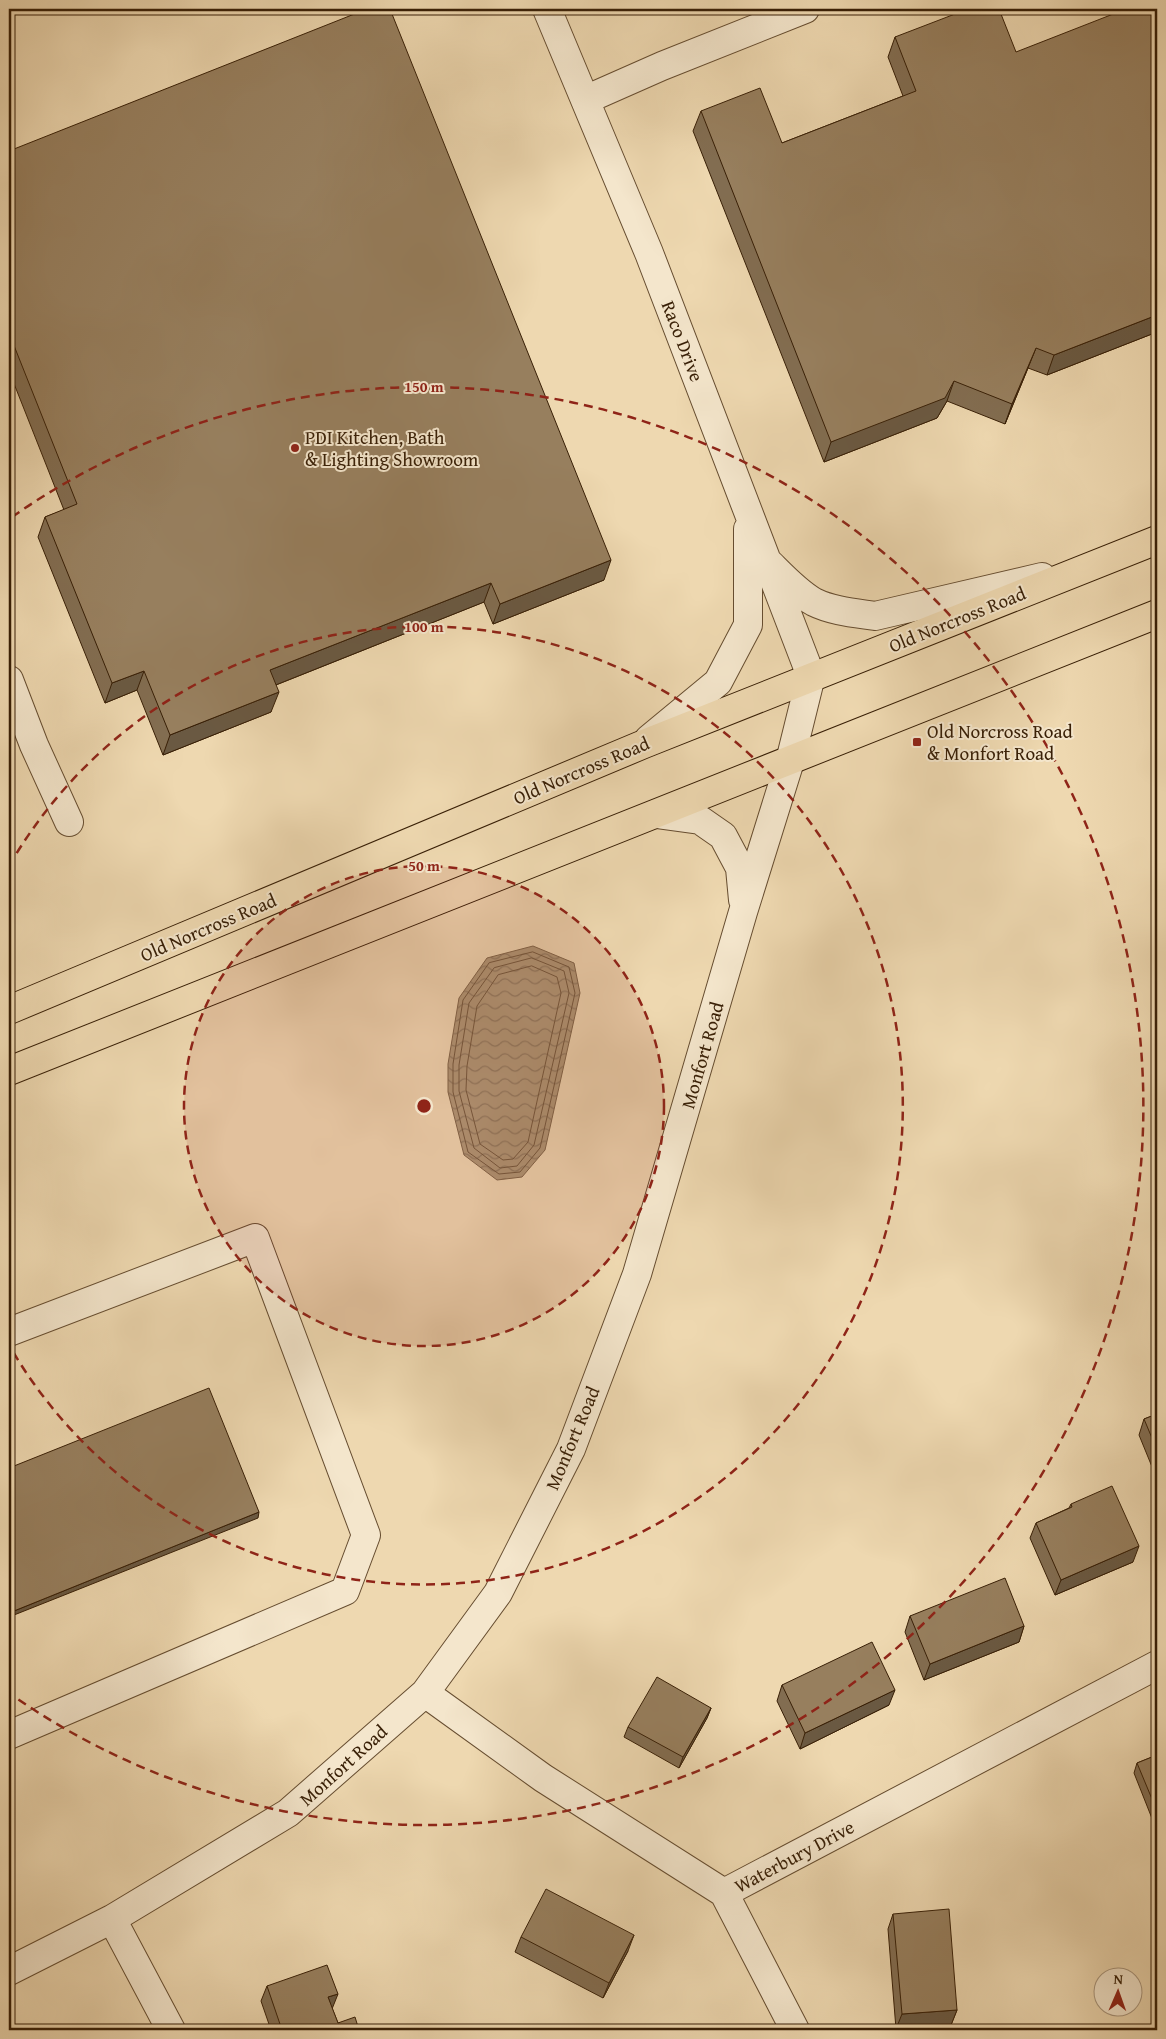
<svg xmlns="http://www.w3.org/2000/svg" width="1166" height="2039" viewBox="0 0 1166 2039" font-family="'Gentium Book Plus',serif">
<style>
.water{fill:url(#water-waves);stroke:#806849}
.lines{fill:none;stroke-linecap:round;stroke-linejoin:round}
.shore{stroke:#745c3e;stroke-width:1}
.minor-casing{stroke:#664d30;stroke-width:30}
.major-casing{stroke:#381f06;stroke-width:30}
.minor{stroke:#f4e6cc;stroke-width:28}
.major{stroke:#eed8b0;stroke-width:28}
.wall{fill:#826d51;stroke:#381f06}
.shaded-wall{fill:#6a5942;stroke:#381f06}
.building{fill:#977f5e;stroke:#381f06}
.ring{fill:none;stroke:#8f2418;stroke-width:2.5;stroke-dasharray:9 6}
.poi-dot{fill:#8f2418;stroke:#f4e6cc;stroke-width:2}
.labels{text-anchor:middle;stroke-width:4;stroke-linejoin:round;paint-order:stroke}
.street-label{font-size:19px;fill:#381f06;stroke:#f4e6cc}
.poi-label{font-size:19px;fill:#381f06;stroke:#f4e6cc;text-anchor:start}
.centre{fill:#8f2418;stroke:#f4e6cc;stroke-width:2.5}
.ring-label{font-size:15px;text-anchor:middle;font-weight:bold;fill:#8f2418;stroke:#f4e6cc;stroke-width:4;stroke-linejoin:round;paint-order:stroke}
</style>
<defs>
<pattern id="water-waves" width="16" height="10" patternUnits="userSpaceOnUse" patternTransform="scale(1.25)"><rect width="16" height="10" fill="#b09976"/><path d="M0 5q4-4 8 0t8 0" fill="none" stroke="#907c5f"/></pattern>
</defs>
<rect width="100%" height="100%" fill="#eed8b0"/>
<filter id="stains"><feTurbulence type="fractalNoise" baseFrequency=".004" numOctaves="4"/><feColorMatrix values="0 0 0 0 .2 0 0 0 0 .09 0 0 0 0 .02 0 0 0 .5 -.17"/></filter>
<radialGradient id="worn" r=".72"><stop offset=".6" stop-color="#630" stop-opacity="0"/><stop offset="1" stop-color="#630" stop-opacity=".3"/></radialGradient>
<path class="water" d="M533,946L574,963L580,993L545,1150L522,1177L497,1180L464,1155L448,1092V1064L459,998L487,958Z"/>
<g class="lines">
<path class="shore" d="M533,952L569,967L575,993L540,1148L520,1172L499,1174L468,1152L453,1092V1064L463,1000L489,963Z
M532,958L564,971L569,993L534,1145L517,1166L500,1168L474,1148L459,1091V1065L469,1003L494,968Z
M532,966L557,977L561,993L528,1142L513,1159L503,1160L480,1144L466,1090L467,1066L477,1006L498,975Z"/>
<g class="minor-casing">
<path id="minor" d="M585,100L662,66L805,9
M770,564C783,577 798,593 814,602C832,611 855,613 875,616L1042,577
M9,680L34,745L69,822
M649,739L718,682L748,625V529
M656,814L700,820L723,836L740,868L743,900
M9,1332L255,1238L366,1535L345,1591L9,1735
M425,1693L543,1778L724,1893L1157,1665
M724,1893L795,2030
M112,1919L171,2030
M9,1971L112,1919L288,1813L425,1693L498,1593L571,1449L637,1274L743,912L790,761L811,676L649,253L547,9"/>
</g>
<g class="major-casing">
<path id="major" d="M9,1010L644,744L1157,540
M9,1071L1157,614"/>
</g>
<use href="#minor" class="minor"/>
<use href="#major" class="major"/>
</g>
<path class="wall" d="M895,37L1016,52L1157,332L1047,375L1028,368L1005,424L947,401L937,418L824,462L693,131L701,111L782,143L903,96L888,57Z
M9,151L604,580L493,624L484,602L276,685L271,712L163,755L137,690L105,703L38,537L45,517L64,510L9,371Z
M1157,1414V1479L1139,1435L1144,1419Z
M1071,1504L1133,1562L1055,1595L1030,1538L1036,1523L1069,1508Z
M910,1616L1024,1626L1019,1642L924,1680L905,1632Z
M782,1685L889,1705L800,1749L777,1701Z
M711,1708L707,1718L679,1768L624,1737L628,1727Z
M1157,1755V1820L1153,1821L1134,1773L1137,1763Z
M893,1914L957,2010L951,2025L896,2029L888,1929Z
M521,1937L628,1951L603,1998L515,1952Z
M267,1986L332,2008L338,2023L359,2030H271L261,2001Z"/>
<path class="shaded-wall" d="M1157,315V332L1047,375L1054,355Z
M1036,348L1028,368L1005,424L1012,404Z
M954,381L947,401L937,418L824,462L831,442Z
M611,560L604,580L493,624L500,604Z
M491,583L484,602L263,690L270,670Z
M144,671L137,690L105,703L112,683Z
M279,692L271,712L163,755L170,735Z
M259,1512L258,1518L9,1617V1613Z
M1139,1546L1133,1562L1055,1595L1061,1580Z
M1024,1626L1019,1642L924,1680L930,1664Z
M895,1690L889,1705L800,1749L805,1733Z
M711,1708L707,1718L679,1768L683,1757Z
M1157,1811V1820L1153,1821Z
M634,1935L628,1951L603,1998L609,1983Z
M338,1994L332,2009L328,1997Z
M957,2010L951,2025L896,2029L902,2014Z"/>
<path class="building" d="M367,9H390L611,560L500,604L491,583L270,670L279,692L170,735L144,671L112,683L45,517L77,504L9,333V151Z
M968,9H999L1016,52L1126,9H1157V315L1054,355L1036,348L1012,404L954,381L945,398L831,442L701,111L760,88L782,143L916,91L895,37Z
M209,1388L259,1512L9,1613V1468Z
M1157,1414V1450L1144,1419Z
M1112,1486L1139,1546L1061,1580L1036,1523L1072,1507L1071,1504Z
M1005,1578L1024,1626L930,1664L910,1616Z
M872,1642L895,1690L805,1733L782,1685Z
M657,1677L711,1708L683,1757L628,1727Z
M1157,1755V1811L1137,1763Z
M546,1889L634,1935L609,1983L521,1937Z
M949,1909L957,2010L902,2014L893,1914Z
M327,1965L338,1994L328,1997L338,2023L355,2017L359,2030H282L267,1986Z"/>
<circle cx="424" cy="1106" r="240" fill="#8f2418" fill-opacity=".12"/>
<g class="ring">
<circle cx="424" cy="1106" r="240"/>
<path d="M9 866A479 479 0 1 1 9 1345"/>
<path d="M12 517A719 719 0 1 1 12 1695"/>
</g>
<g class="poi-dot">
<circle cx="295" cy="448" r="5"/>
<rect x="912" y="737" width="10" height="10" rx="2.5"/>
</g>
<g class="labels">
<g class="street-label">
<text transform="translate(683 341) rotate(69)" y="7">Raco Drive</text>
<text transform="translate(957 619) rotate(-22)" y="7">Old Norcross Road</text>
<text transform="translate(581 770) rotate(-23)" y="7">Old Norcross Road</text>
<text transform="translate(208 927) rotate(-23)" y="7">Old Norcross Road</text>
<text transform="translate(702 1055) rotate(-74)" y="7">Monfort Road</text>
<text transform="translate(572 1438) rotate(-67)" y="7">Monfort Road</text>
<text transform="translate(343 1765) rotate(-42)" y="7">Monfort Road</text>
<text transform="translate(794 1856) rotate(-28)" y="7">Waterbury Drive</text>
</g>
<g class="poi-label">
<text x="305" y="444">PDI Kitchen, Bath<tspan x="305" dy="22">&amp; Lighting Showroom</tspan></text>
<text x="927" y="738">Old Norcross Road<tspan x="927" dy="22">&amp; Monfort Road</tspan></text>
</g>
</g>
<circle cx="424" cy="1106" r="8" class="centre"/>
<g class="ring-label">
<text x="424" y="392">150 m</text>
<text x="424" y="632">100 m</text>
<text x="424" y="871">50 m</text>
</g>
<rect width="1166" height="2039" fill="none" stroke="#eed8b0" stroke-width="30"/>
<rect x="10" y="10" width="1146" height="2019" fill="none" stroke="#381f06" stroke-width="2.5"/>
<rect x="15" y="15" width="1136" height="2009" fill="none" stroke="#381f06"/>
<g transform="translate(1118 1992) rotate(2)"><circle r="24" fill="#f4e6cc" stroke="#a9967d"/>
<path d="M0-4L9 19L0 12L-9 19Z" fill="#8f2418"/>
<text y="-8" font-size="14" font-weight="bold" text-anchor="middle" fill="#381f06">N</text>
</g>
<rect width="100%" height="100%" filter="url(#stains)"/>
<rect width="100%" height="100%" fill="url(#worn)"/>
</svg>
